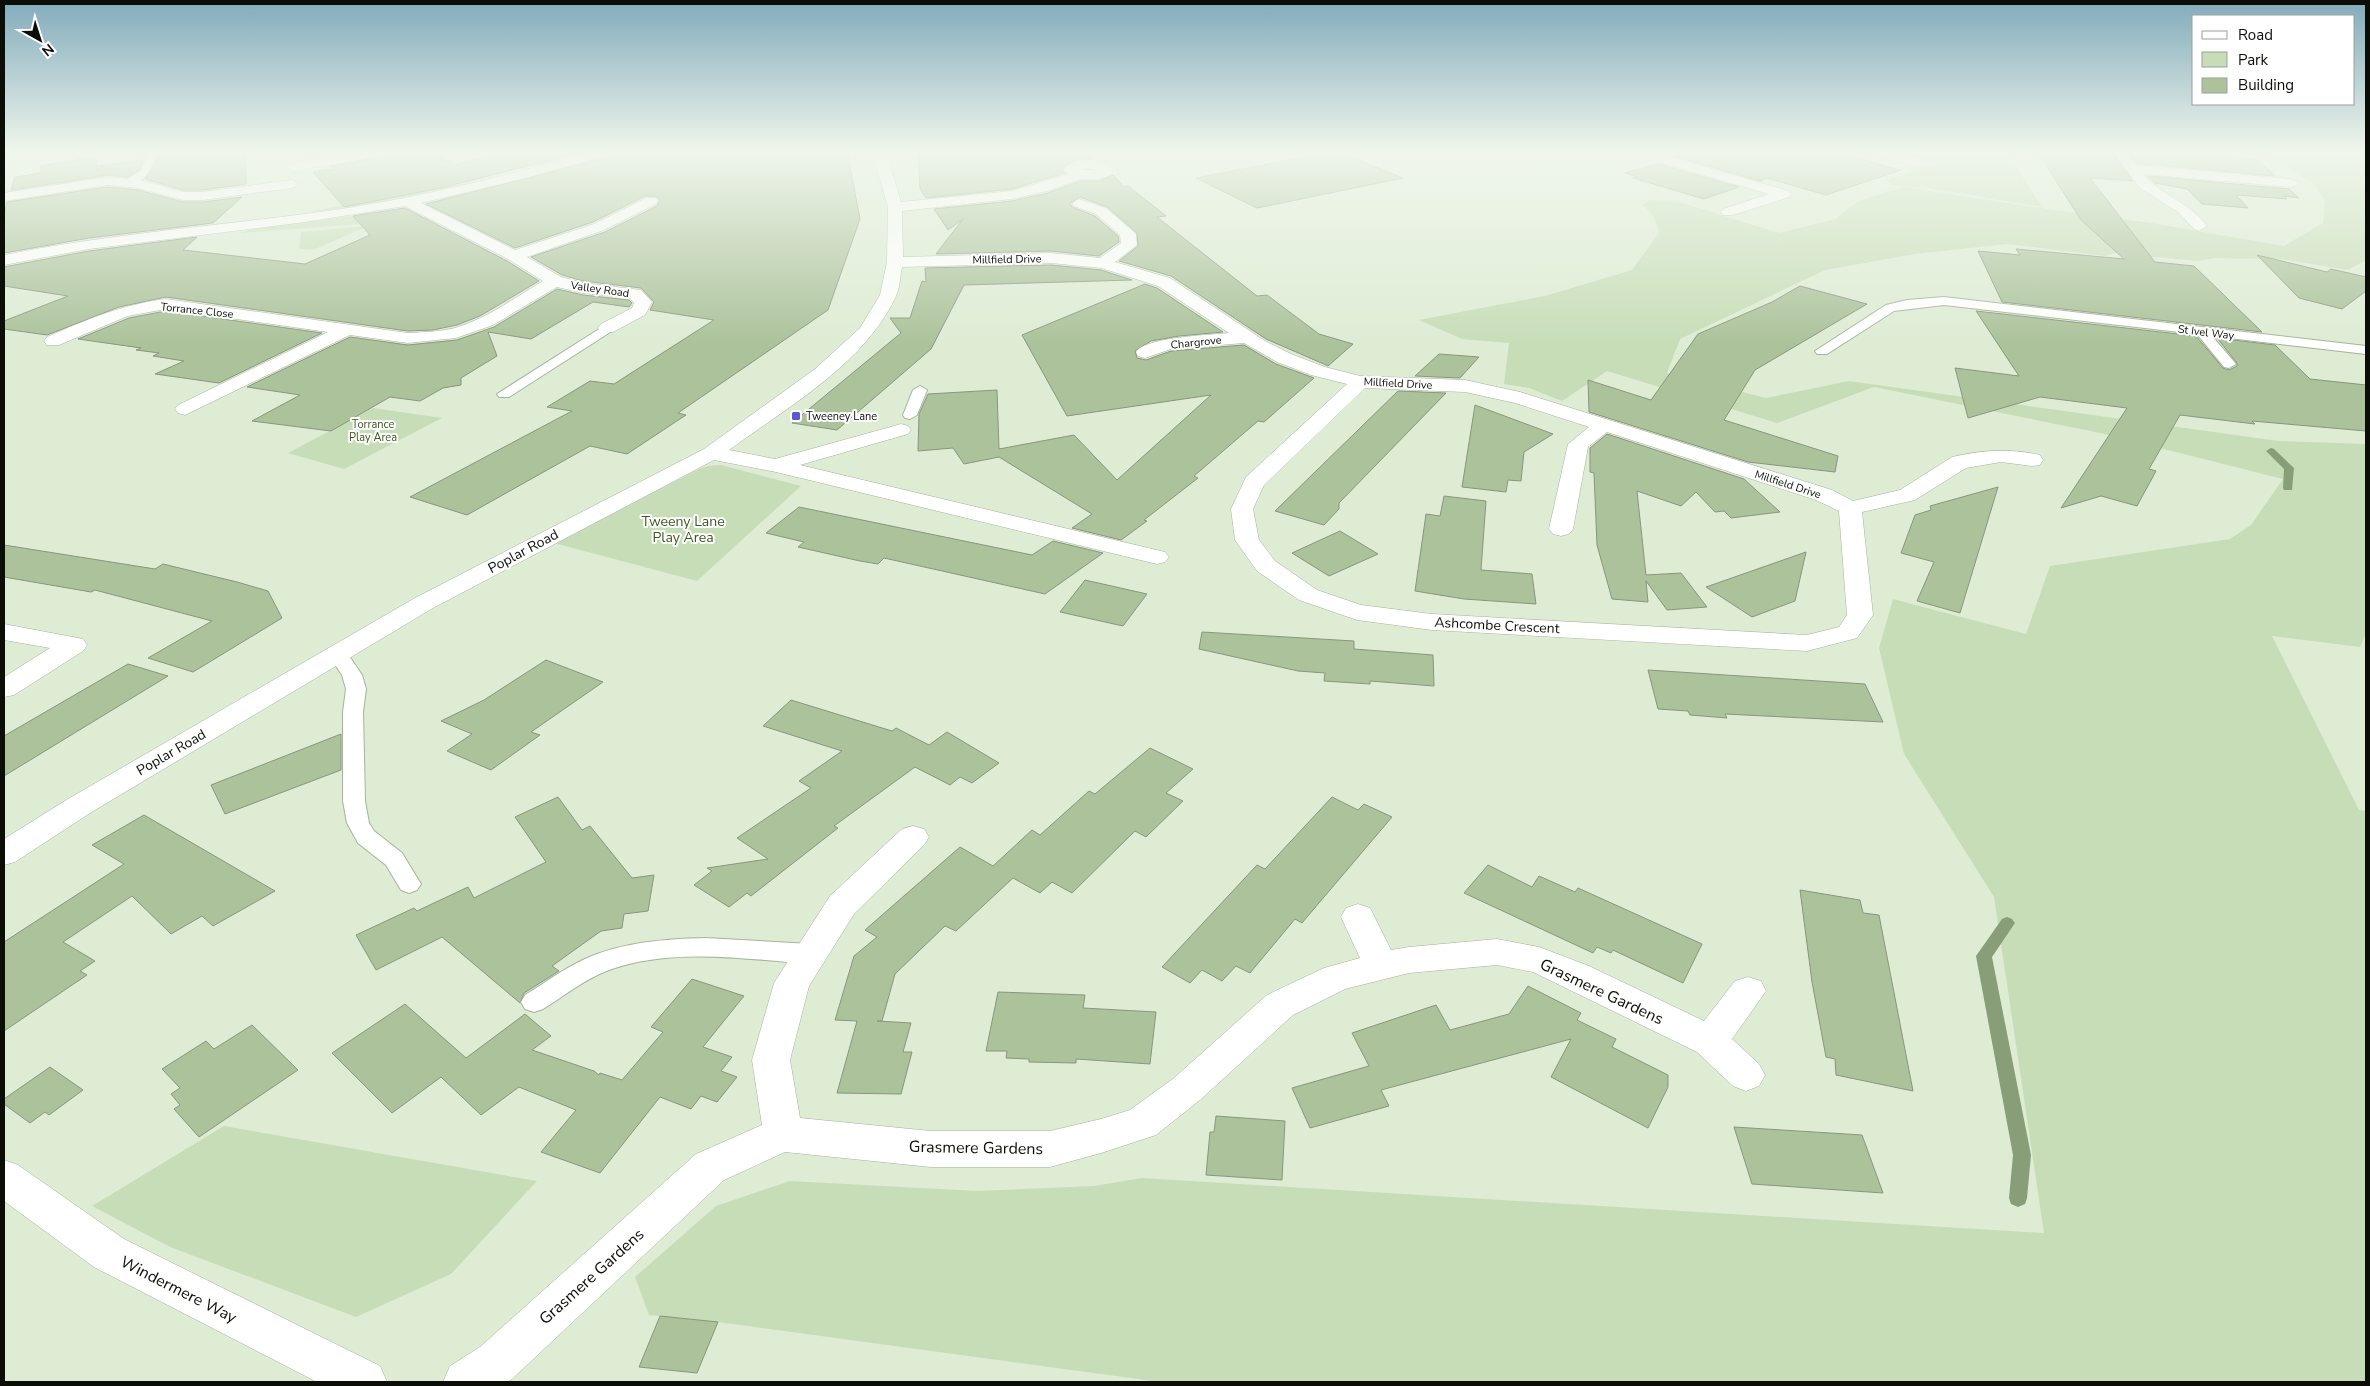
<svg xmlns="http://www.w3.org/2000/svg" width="2370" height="1386" viewBox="0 0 2370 1386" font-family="'Nunito Sans',sans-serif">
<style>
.green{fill:#c7ddb7}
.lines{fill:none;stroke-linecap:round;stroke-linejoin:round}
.stream{fill:#889e78;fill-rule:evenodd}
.building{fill:#abc29a;stroke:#89967f}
.service-casing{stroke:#a5b39c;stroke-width:2}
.minor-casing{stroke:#a5b39c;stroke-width:1}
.service{fill:#fff;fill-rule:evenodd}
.minor{fill:#fff;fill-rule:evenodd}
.poi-dot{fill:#6156cf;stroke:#fff;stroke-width:2}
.labels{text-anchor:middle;stroke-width:4;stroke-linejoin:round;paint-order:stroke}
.far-street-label{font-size:11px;fill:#0a0e07;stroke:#fff}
.far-poi-label{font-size:11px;fill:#0a0e07;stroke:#fff;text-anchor:start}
.far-park-label{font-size:11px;fill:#39571e;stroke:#fff}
.park-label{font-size:14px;fill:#39571e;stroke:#fff}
.street-label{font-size:14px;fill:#0a0e07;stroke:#fff}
.near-street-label{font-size:16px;fill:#0a0e07;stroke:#fff}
</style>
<rect width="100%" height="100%" fill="#deecd4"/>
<path class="green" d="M1909,151H2006L2042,207L1923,187L1890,185L1888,180L1936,163L1911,156L1916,153Z
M2260,151H2366V260L2348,270L2281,259L2215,258L2198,261L2115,253L2105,256L2007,244L1915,254L1825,270L1680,339L1667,373L1766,398L1849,381L2278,441L2366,444V633L2360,647L2272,636L2359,810L2366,811V1382H1160L718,1322L649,1315L635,1277L716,1206L790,1181L978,1191L1094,1186L1142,1178L2044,1233L1994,897L1904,754L1879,648L1893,599L2026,634L2050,566L2230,539L2251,525L2283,479L2100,433L1874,387L1777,423L1607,371L1562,401L1529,388L1504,384L1509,343L1462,339L1419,320L1545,296L1632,270L1659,233C1656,221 1653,212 1642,205L1651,200L1679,202L1779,233L1836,219L1858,201L1903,187L2047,209L2151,223L2284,246L2323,223L2325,201L2314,184Z
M505,176L428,195L325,212L310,211Z
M385,212H410L429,219L241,233L250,229Z
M368,226L313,250L299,249L301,232Z
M373,408L442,418L344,469L288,453Z
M721,465L801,486L697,581L554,543L699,469L708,466Z
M224,1126L537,1181L451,1274L356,1317L170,1247L92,1206Z"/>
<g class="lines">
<path class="stream" d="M2271,448L2274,449L2294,468L2292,490H2284L2283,488L2284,469L2266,451Z
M2007,917L2012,919L2015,923L1992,957L2031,1155L2027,1198L2025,1204L2018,1207L2011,1204L2009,1198L2013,1155L1976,956L2002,919Z"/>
</g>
<path class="building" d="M170,151H202V153L245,151L246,184L203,190H183L145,179L158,158L168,157Z
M416,151H434L445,161L450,160L454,165L510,151H587L441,188L344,207L313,172L333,169L331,166Z
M617,151H808L809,153L848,156L860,219L828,310L678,413L686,415L627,454L590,446L467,515L410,497L572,411L547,407L590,381L614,384L714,320L650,310L654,302L641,288L583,281L562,275L531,257L605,232L657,206L660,200L656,196H645L593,222L515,248L426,204L614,156Z
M918,151H1083L1092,158L1073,161L1062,169L1064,173L1012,189L926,198L920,189Z
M1336,151L1403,178L1257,208L1196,178Z
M1675,151H1830L1901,170L1826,195L1767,178L1760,181L1674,156Z
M2037,151H2110L2133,181L2090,178L2155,262L2194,266L2262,332L2002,302L1978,251L2020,255L2016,249L2124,259L2081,220Z
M2127,151H2215L2218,155L2258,160L2275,176L2137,163Z
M95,157L97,166L143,160L139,170L127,177L108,175L11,190L15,177L42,173L40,166Z
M1658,164L1739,187L1704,199L1633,178L1638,177L1625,173Z
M1113,175L1124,187L1128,186L1166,216L1157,217L1257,296L1267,295L1319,334L1353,344L1328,366L1326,365L1266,339L1171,276L1119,261L1138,246L1137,233L1107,207L1080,197L1070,203L1072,207L1095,216L1118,236L1119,242L1099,256L1051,251L936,254L963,219L948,230L934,209L1012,201L1048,193L1080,181H1099Z
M2148,176L2289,189L2299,198L2284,196L2287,199L2236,195L2248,208L2202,204L2187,189L2155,183Z
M108,187L138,190L183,202H203L242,197L213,223L89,238L4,253V214L7,202Z
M405,208L507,261L539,281L480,316L457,325L433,330L408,331L166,297L119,307L47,335L4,329V321L68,296L4,286V267L89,251L197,237L183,250L305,264L370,235L353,216Z
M2257,255L2327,272L2331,269L2366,277V291L2342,309L2299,298Z
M1051,265L1101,270L1132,280L964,285L931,349L837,430L792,423L901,333L890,318H910L922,281L926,282L925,268Z
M1145,284L1157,288L1223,332L1179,336L1151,341L1135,351L1137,358L1146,360L1171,351L1244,345L1276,364L1314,378L1264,422L1258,421L1194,476L1198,478L1144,520L1147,521L1121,540L1072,528L1092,514L999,457L964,464L953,448L918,451L919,414L928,394L997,390L999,449L1074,435L1117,480L1211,395L1067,416L1022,335Z
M1800,286L1867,304L1755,370L1724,420L1838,456L1835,472L1748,462L1589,412L1588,380L1651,400L1698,334L1772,302Z
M557,289L583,295L629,300L632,303L629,307L593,302L531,339L488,332L497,356L461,378V385L443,388L420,401L390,397L331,431L252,421L300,395L247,387L350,337L408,345L457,340L494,327Z
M166,311L322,333L219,383L155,374L184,361L153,356L159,353L136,350L141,348L78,339L129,318Z
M1976,311L2196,336L2223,368L2229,370L2237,366V363L2217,338L2275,345L2310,379L2366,385V431L2252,421L2255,424L2180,415L2149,469L2156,471L2137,506L2101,496L2061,508L2127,408L2040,397L1968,418L1955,368L2019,376Z
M1439,354L1479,357L1460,378L1415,376Z
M1398,391L1446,393L1339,503V509L1324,525L1275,511Z
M1475,405L1553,434L1524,452L1521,481L1508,480L1506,492L1462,487Z
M1607,434L1744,479L1780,512L1731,518L1724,511L1715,512L1696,492L1681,506L1637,491L1646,575L1681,573L1707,607L1667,610L1646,581L1648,602L1612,599L1597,545L1594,473L1590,472V448Z
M1998,487L1960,613L1917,601L1934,562L1901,553L1915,515L1931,510L1930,506Z
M1444,496L1486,501L1481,570L1532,574L1536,604L1464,599L1415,591L1426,514L1440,516Z
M799,507L1032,555L1053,541L1103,553L1045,594L884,558L878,564L860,561L798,547L804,542L766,533Z
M1340,531L1378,554L1329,576L1292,553Z
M4,545L155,569L163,564L237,582L268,591L282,618L193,672L148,658L212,621L95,590L91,592L4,577Z
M1806,552L1795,601L1752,617L1706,587Z
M1085,580L1147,594L1123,626L1060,612Z
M1202,632L1354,641V649L1433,655L1434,686L1370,681V684L1324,681L1325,673L1298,671L1199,649Z
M546,660L603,682L531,732L540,735L491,770L447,751L472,734L441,721L484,700Z
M128,664L168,676L4,776V736Z
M1648,670L1865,684L1883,722L1725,714L1727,718L1690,715L1688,711L1658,709Z
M791,700L892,731L896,728L929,745L947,732L999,763L972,783L960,777L950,785L915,767L834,826L838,828L751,896L747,893L729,907L694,885L712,871L707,868L768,859L737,838L811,788L799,781L842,751L763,726Z
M341,734V770L225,814L211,785Z
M1150,748L1193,769L1166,793L1183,801L1146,837L1135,831L1072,893L1052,882L1040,893L1013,878L956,931L945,926L895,974L882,1021H877L911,1023L903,1052H912L901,1094L837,1093L857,1021L835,1020L854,956L877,937L865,930L960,847L993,866L1032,830L1040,835L1089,791L1095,794Z
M558,797L582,830L590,826L632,878L654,875L648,911L624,914L622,928L601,931L552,966L559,971L524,993L520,1003L442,937L376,970L356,935L414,908L417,911L468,887L474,898L546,862L515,817Z
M1332,797L1358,810L1364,804L1392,817L1302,923L1295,919L1250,973L1236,966L1222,981L1202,970L1190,983L1162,967L1257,865L1265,869Z
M144,815L275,891L213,926L202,916L171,934L132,896L63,942L95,961L80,971L87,975L4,1031V942L124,864L92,845Z
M1488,865L1532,887L1539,876L1575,892L1578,888L1702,944L1683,983L1613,950L1611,953L1597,947L1593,953L1464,893Z
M1800,890L1860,900L1863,913L1879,915L1913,1091L1836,1075L1835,1059L1826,1057L1812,982Z
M692,979L744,996L703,1047L732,1057L721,1071L737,1077L717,1102L701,1096L691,1109L660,1097L600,1173L541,1152L576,1110L519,1087L481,1115L441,1077L392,1113L332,1053L405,1004L466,1058L525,1014L551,1036L532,1050L594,1071L599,1075L600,1073L622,1080L663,1032L651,1027Z
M1528,986L1581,1013L1577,1020L1616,1039L1612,1047L1668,1075V1087L1648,1128L1551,1077L1571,1039L1381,1090L1389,1106L1310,1128L1292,1088L1369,1066L1352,1033L1436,1005L1450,1030L1509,1014Z
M998,992L1085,995L1083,1008L1156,1012L1150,1064L1076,1059V1063L1029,1062V1059L1006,1058L1007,1051H986Z
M252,1025L298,1070L199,1137L174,1109L180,1105L171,1094L180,1088L162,1069L206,1041L214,1049Z
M50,1067L83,1090L49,1115L45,1112L30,1123L4,1104V1099Z
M1216,1116L1285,1121L1282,1180L1206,1175L1210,1132H1214Z
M1734,1127L1862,1135L1883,1193L1752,1184Z
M660,1316L718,1322L697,1373L639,1367Z"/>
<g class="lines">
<g class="service-casing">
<path id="service" d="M153,151L158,154C152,167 144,187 126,184V180L140,171L148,154Z
M1944,297L2366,346V354L2212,336L2236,364L2229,368L2224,367L2197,334L1944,305L1894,311L1827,354H1817L1815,351L1886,305L1907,300Z
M607,324L612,325L613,328L612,331L509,397H499L497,394Z
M920,386L927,390L917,415L910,419L905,418L903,415L913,390Z
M338,648L345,650L362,675L366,689L363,712L365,801L369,823L374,831L402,853L421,884L417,890L409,893L401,890L386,865L358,843L347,823L343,801V712L346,689L342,675L328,654L331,650Z
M706,938L811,944L820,947L824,954L820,961L811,964C746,959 672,947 609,970C585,979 564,996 543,1009L534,1012L525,1009L521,1002L525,995C545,983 563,969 585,959C622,942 665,939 706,938Z"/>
</g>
<g class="minor-casing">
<path id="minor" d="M365,151H395L389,155L293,171L286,167L293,163Z
M594,151H615L614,154L517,180L421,203L515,250L594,224L646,198H656L658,201L656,204L604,230L527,257L561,277L583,283L641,290L652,302L645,315L613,332H601L598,328L601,324L632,308L634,303L630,298L583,293L557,287L493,325L456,338L408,343L350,335L185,415L178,413L175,409L178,405L328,332L166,309L128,316L59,345H47L44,341L47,337C86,320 123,304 166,299L408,333C424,332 442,332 458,327C489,317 516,297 543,281L508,259L405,206L305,222L89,249L4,265V255C118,232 233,225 348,208C431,195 513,174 594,151Z
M869,151H882L888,159L901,202L1012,191L1068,174L1063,170C1073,157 1102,156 1113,169L1111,175L1098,179H1080L1047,191L1012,199L902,211L903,257L1051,253L1100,258L1121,243L1120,235L1096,214L1074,206L1072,203L1079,199L1106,208L1136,234L1137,245L1115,262L1170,278L1265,341L1291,354L1325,367L1360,376L1465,380L1520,392L1832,490L1853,501L1900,490L1952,457C1981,450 2010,448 2040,455L2043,460L2040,465L2032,466L2001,462L1966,468L1915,500L1862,512L1873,615L1857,638L1807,651L1432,630L1357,620L1299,600L1257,571L1235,540L1231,509L1246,477L1347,384L1311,375L1277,362L1244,343L1171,349L1145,358L1138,356L1136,352C1146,337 1210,335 1229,333L1158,286L1101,268L1051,263L902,267C900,276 900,288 896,296C865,364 786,408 729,450L775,459L894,426L901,424L908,426L911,430L908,434L800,465L1165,552L1169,557L1165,562L1157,564L776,472L714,460L433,608L90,813L15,862L4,865V839L68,799L415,598L704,449L815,369L860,328L880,295L887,262L888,207L874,159ZM1088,168L1098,170H1080ZM1365,388L1465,392L1515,403L1589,427L1568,444L1549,529L1553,534L1561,536L1569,534L1573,529L1588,447L1607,432L1816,500L1839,511L1847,615L1839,627L1807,635L1432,614L1361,605L1317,590L1275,561L1259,540L1253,509L1264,485Z
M1642,151H1663L1661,154L1789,191L1791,194L1789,197L1733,215H1723L1721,212L1723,209L1769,194L1642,157L1640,154Z
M1867,151H1889L1926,160L1928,163L1921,167L1868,154Z
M2112,151H2125L2136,165L2292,179L2299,183L2292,187L2143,174C2161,196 2190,202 2207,226L2199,231L2194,229L2178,212L2140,188Z
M108,177L140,180L183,192H203L292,180L299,184L292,188L203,200H183L138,188L108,185L4,201V193Z
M4,624L83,639L87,645L83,651L14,695L4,697V677L50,648L4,640Z
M913,826L924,829L929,837L924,845L854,914L809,986L790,1060L800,1118L931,1131H1050L1101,1119L1130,1110L1174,1078L1267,995L1324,968L1360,958L1341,917L1346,908L1358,904L1370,908L1391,950L1409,947L1497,939L1539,947L1589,966L1704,1021L1735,981L1748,977L1761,981L1766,991L1732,1039L1759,1064L1765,1075L1759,1086L1746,1091L1733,1086L1697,1052L1533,972L1497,965L1409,973L1345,989L1293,1015L1200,1100L1156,1135L1101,1153L1050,1167H931L785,1152L724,1180L512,1379L507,1382H443L450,1366L480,1347L696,1154L762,1125L752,1060L774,983L830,896L902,829Z
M4,1160L18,1165L124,1239L380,1366L387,1382H317L94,1267L4,1201Z"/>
</g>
<use href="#service" class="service"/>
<use href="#minor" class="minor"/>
</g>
<linearGradient id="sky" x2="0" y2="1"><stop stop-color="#81abbb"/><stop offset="0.44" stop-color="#f0f6ec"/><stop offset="1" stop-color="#f0f6ec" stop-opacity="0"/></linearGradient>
<rect width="2370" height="345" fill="url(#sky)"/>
<rect class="poi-dot" x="791" y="411" width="10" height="10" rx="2.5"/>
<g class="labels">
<g class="far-street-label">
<text transform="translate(1007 259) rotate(-1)" y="4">Millfield Drive</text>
<text transform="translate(600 289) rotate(8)" y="4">Valley Road</text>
<text transform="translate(197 310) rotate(6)" y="4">Torrance Close</text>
<text transform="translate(2206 332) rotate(7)" y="4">St Ivel Way</text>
<text transform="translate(1196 342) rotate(-6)" y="4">Chargrove</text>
<text transform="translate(1398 383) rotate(3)" y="4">Millfield Drive</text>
<text transform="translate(1788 484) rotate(18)" y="4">Millfield Drive</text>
</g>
<g class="far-poi-label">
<text x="806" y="420">Tweeney Lane</text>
</g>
<g class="far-park-label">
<text x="373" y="428">Torrance<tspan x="373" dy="13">Play Area</tspan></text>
</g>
<g class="park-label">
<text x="683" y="526">Tweeny Lane<tspan x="683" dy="16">Play Area</tspan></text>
</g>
<g class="street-label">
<text transform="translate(523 551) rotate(-28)" y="5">Poplar Road</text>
<text transform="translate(1497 625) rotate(3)" y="5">Ashcombe Crescent</text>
<text transform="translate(171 752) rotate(-30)" y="5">Poplar Road</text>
</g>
<g class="near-street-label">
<text transform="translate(1602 991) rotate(25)" y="6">Grasmere Gardens</text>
<text transform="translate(976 1147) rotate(1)" y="6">Grasmere Gardens</text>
<text transform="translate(591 1276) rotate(-42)" y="6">Grasmere Gardens</text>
<text transform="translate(179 1289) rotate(27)" y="6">Windermere Way</text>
</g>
</g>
<rect width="2370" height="1386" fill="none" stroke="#0a0e07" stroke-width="10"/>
<rect x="2192" y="15" width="162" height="90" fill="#ffffff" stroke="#9d9f9c"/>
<rect x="2202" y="31" width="25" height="8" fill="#ffffff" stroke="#9d9f9c"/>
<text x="2238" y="40" font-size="15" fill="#0a0e07">Road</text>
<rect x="2202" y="52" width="25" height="15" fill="#c7ddb7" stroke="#9d9f9c"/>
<text x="2238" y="65" font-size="15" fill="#0a0e07">Park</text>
<rect x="2202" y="78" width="25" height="15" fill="#abc29a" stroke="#9d9f9c"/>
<text x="2238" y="90" font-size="15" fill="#0a0e07">Building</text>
<g transform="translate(40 40) rotate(141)" stroke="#ffffff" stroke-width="4" paint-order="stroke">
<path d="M0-4L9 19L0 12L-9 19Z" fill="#0a0e07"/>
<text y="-8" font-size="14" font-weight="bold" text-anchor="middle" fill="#0a0e07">N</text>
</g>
</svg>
